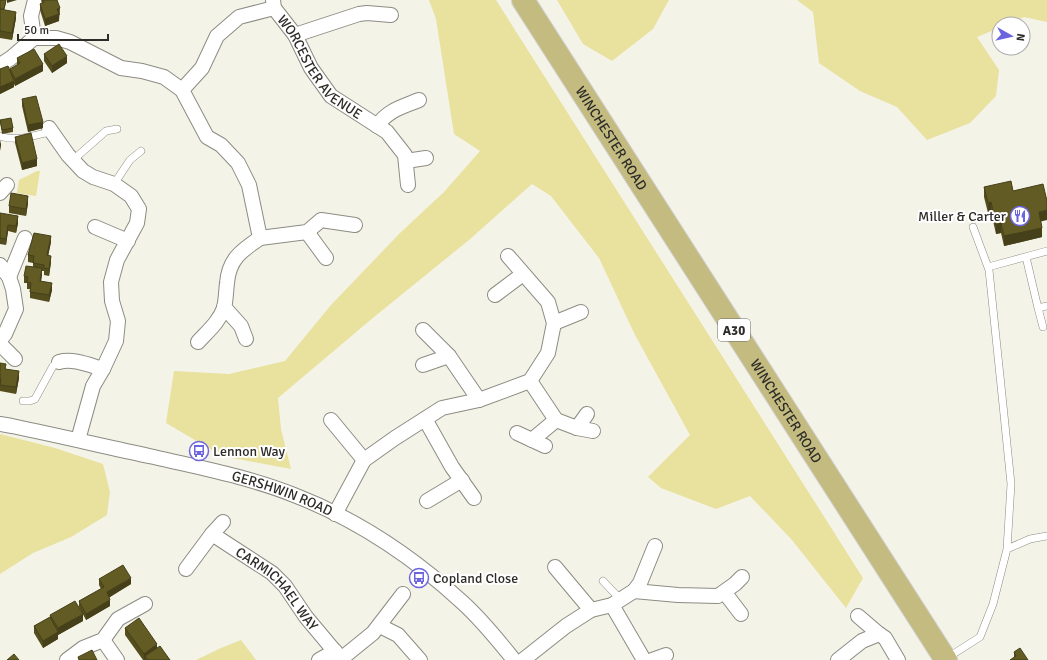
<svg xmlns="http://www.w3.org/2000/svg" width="1047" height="660" viewBox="0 0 1047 660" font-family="Signika,sans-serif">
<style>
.green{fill:#e9e19e}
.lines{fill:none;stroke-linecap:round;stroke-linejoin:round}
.lane-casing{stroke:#8d8c83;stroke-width:8}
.street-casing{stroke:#8d8c83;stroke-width:16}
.primary-casing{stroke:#d1d0cf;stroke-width:24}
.lane{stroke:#fff;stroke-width:7}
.street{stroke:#fff;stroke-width:14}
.primary{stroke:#c3bb80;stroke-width:22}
.wall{fill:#544e1f}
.shaded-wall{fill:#454019}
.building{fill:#625b24;stroke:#454019}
.labels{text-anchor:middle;stroke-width:4;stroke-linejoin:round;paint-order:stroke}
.shield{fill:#fff;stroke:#6b6b68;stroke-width:1}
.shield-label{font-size:13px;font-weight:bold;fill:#2c2b27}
.street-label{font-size:14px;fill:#2c2b27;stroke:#fff}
.poi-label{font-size:14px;fill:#2c2b27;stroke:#fff;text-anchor:start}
</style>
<rect width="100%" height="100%" fill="#f4f3e8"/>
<path class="green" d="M429,0H496L863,578L846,608L792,540L750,496L716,509L661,488L648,477L690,435L635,335L599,258L551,196L532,184L469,240L374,317L278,398L281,429L291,469L222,456L166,423L174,371L229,374L285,361L331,305L400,233L444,192L480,151L454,134L436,19Z
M557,0H669L653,29L612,61L583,44Z
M797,0H1047V22L1024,17L1008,24H999V28L977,37L999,70L996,96L970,123L927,140L897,107L860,91L819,63L813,12Z
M37,171H40L36,196L17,193L19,180Z
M0,434L55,448L103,464L110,492L107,515L71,537L33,553L0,574Z
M241,640L256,660H196L221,648Z"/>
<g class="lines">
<g class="lane-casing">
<path id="lane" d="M0,136C18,142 33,135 51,132
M73,160L106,131L117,129
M114,184L130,160L141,151
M973,227L989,270L1003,405L1011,484L1007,549
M1026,257L1038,308L1047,306
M988,267L1047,251
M1038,308L1043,327
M23,401H30L35,399L53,366L59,362
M603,581L621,600
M947,658L980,637L993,604L1007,549L1030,539L1047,536"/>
</g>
<g class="street-casing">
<g id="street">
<path id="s1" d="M273,0L274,8L295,35L311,68L331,96L387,132L405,155L408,185"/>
<path d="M295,35L359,14L367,13L391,15"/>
<path d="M34,38L31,16L35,0"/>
<path d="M0,65L11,58L34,38H56L70,42L121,68L142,71L164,77L182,90L207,137L221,145L238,163L249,185L260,238C241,251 229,259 227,283C226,291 226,300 224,308C219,322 208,331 198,342"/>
<path d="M182,90L202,68L217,36L239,17L274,8"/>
<path d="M377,126C388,110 402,107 419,100"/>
<path d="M49,128L68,155L83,171L93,177L114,184L131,196L139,209L137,223L117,260L111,282L112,301L118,321L116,341L103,369L93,386L78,440"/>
<path d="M406,161L426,158"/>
<path d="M0,193L7,185"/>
<path d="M95,227L128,241"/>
<path d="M307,232L326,258"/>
<path d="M260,238L307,232L321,220L355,225"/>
<path d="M0,265L9,277L13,289L16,309L5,334L0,340"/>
<path d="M9,277L25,238"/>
<path d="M495,295L523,274"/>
<path d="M224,307L241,326L246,339"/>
<path d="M554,323L581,312"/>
<path d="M423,330L449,356L479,400"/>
<path d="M0,344L15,359"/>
<path d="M59,362C73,358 89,365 103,369"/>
<path d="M423,365L449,356"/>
<path d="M530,381L556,420L577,428L593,431"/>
<path d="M425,419L452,467L474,498"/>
<path d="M331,420L364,460"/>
<path id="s2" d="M0,424L12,426C60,436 107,447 154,457C201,468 249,477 294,495C356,519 413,557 462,602C481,619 498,640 514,660"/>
<path d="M577,428L587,414"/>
<path d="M517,433L545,446"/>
<path d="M532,440L556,420"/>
<path d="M427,501L462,480"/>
<path d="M335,514L364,460L395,438L442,408L479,400L530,381L548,353L554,323L548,302L508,256"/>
<path id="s3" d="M212,534L272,573L285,586L306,617L342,660"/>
<path d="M555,567L591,610"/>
<path d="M186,569L212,534L223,522"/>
<path d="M634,591L678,595L718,596L735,584L742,577"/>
<path d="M725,593L741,614"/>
<path d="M612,605L644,660"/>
<path d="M858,616L879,634L885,638L898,660"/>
<path d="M380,626L398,635L420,660"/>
<path d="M103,640L117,660"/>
<path d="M341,659L373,633L403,594"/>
<path d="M67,660L83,648L103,640L118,619L145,604"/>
<path d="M319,660L335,651"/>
<path d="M523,660L566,626L591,610L612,605L634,591L640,583L655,546"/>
<path d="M652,660L666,655"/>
<path d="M838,660L862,641L879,634"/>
</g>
</g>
<g class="primary-casing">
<g id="primary">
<path id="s4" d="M523,0L946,660"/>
</g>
</g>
<use href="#lane" class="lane"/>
<use href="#street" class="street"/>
<use href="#primary" class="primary"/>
</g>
<path class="wall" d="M0,0L6,3L4,10L16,18L12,40L0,38Z
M41,0H57L60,15H59V21L45,26L40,10V4L42,3Z
M44,54L67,63L52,73L44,61Z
M17,58L43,71L15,86L14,84V87L0,94V69L10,70V69L17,65Z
M22,99L43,128L28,132L22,106Z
M0,120L13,128V132L2,134Z
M15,137L37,166L22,170L15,143Z
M984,187L1013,191L1041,221L1042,237L1004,246L1001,233L996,234L991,212L988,213L984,197Z
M28,203L26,216L9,213V206Z
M0,213L18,223L16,233L8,231L6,245L0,244Z
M51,242L48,255L51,262L49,276L44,275V271H42L41,281L52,290L49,302L30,298V289H27V283H24V276L33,267V263L28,262V255Z
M0,363L6,369L19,378L16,394L0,391Z
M99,579L131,584L109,597L110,606L86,620L79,607V601L101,589L99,585Z
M50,615L83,621L58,635V639L43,648L34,633V626L50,618Z
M125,628L157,648L170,660H143L125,635Z
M1014,652L1028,660L1014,658Z"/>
<path class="shaded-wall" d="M7,0H17L7,3Z
M60,8L59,21L45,26V19L57,9Z
M16,12V18L12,40V33Z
M67,56V63L52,73V66Z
M43,64V71L15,86V79Z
M14,81V87L0,94V87Z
M43,122V128L28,132V125Z
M1,140V146L0,151V144Z
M37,159V166L22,170V163Z
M28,196V203L26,216V209Z
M991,202V212L988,213V203Z
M1047,210V220L1039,222V212Z
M18,216V223L16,233V226Z
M1001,223V233L996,234V225Z
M8,225V231L6,245V239Z
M1042,228V237L1004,246V236Z
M51,236V242L47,262V255Z
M51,256V262L49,276V269Z
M42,268V275L40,288V281Z
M52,283V290L49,302V295Z
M19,371V378L16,394V387Z
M131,578V584L107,599V592Z
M110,600V606L86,620V614Z
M83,614V621L58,635V639L43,648V641L58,632V628Z
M157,644V651L145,656V660H144V654Z"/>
<path class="building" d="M0,0H6L4,9H0Z
M43,0H57L60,8L57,9L59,14L45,19L40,4L44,2Z
M0,9L16,12L12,33L0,31Z
M59,44L67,56L52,66L44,54Z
M34,49L43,64L15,79L10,69L20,63L17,58Z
M8,66L14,81L0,87V69Z
M36,96L43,122L28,125L22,99Z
M11,118L13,128L2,130L0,120Z
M31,133L37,159L22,163L15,137Z
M1011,181L1013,191L1043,184L1047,201V210L1039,212L1042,228L1004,236L1001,223L996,225L991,202L988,203L984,187Z
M11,193L28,196L26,209L9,206Z
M0,213L18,216L16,226L8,225L6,239L0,238Z
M34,233L51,236L47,255L51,256L49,269L44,268V265L33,263L34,256L28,255Z
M26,266L42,268L40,281L52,283L49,295L30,292L31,283L27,282L28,277L24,276Z
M0,363L6,364L5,369L19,371L16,387L0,385L1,379H0Z
M123,565L131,578L107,592L110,600L86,614L79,601L104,587L99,579Z
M75,601L83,614L58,628L50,615Z
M50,617L58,632L43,641L34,626Z
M139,618L157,644L144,654L125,628Z
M160,646L170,660H148L145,656Z
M1020,648L1028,660H1010L1016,656L1014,652Z
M92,650L97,660H79L78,657Z
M14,654L19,660H7Z"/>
<defs>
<g id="restaurant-ring" transform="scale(1)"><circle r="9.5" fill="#fff" stroke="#6d65e0" stroke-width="1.5"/><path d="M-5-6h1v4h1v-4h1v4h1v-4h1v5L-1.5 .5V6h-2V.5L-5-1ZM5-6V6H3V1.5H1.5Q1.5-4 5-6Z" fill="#6d65e0"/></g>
<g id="bus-ring" transform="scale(1)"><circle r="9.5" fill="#fff" stroke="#6d65e0" stroke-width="1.5"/><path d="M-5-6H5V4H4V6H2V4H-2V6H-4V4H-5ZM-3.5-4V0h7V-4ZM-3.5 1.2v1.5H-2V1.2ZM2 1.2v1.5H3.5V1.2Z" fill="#6d65e0"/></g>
</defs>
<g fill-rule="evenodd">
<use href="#restaurant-ring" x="1020" y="216"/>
<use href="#bus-ring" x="199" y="451"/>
<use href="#bus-ring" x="419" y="578"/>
</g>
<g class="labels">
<rect class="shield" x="718" y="319" width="32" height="22" rx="3"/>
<g class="shield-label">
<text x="734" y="335">A30</text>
</g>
<g class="street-label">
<text dy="5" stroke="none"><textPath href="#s1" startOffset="84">WORCESTER AVENUE</textPath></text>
<text dy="5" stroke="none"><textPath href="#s4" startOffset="164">WINCHESTER ROAD</textPath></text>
<text dy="5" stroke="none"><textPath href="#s4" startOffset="488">WINCHESTER ROAD</textPath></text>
<text dy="5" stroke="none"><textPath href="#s2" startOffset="291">GERSHWIN ROAD</textPath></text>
<text dy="5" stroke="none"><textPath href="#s3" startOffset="86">CARMICHAEL WAY</textPath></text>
</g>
<g class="poi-label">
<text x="1006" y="221" text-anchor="end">Miller &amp; Carter</text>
<text x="213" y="456">Lennon Way</text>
<text x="433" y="583">Copland Close</text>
</g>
</g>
<g transform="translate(1011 36) rotate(98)"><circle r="19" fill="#ffffff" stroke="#abaaa9"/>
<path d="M0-3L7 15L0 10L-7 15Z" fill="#6d65e0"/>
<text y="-6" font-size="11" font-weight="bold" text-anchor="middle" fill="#2c2b27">N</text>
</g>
<path d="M18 34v6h90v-6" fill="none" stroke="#2c2b27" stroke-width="2"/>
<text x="24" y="34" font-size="12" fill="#2c2b27" stroke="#ffffff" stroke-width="3" paint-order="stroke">50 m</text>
</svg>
